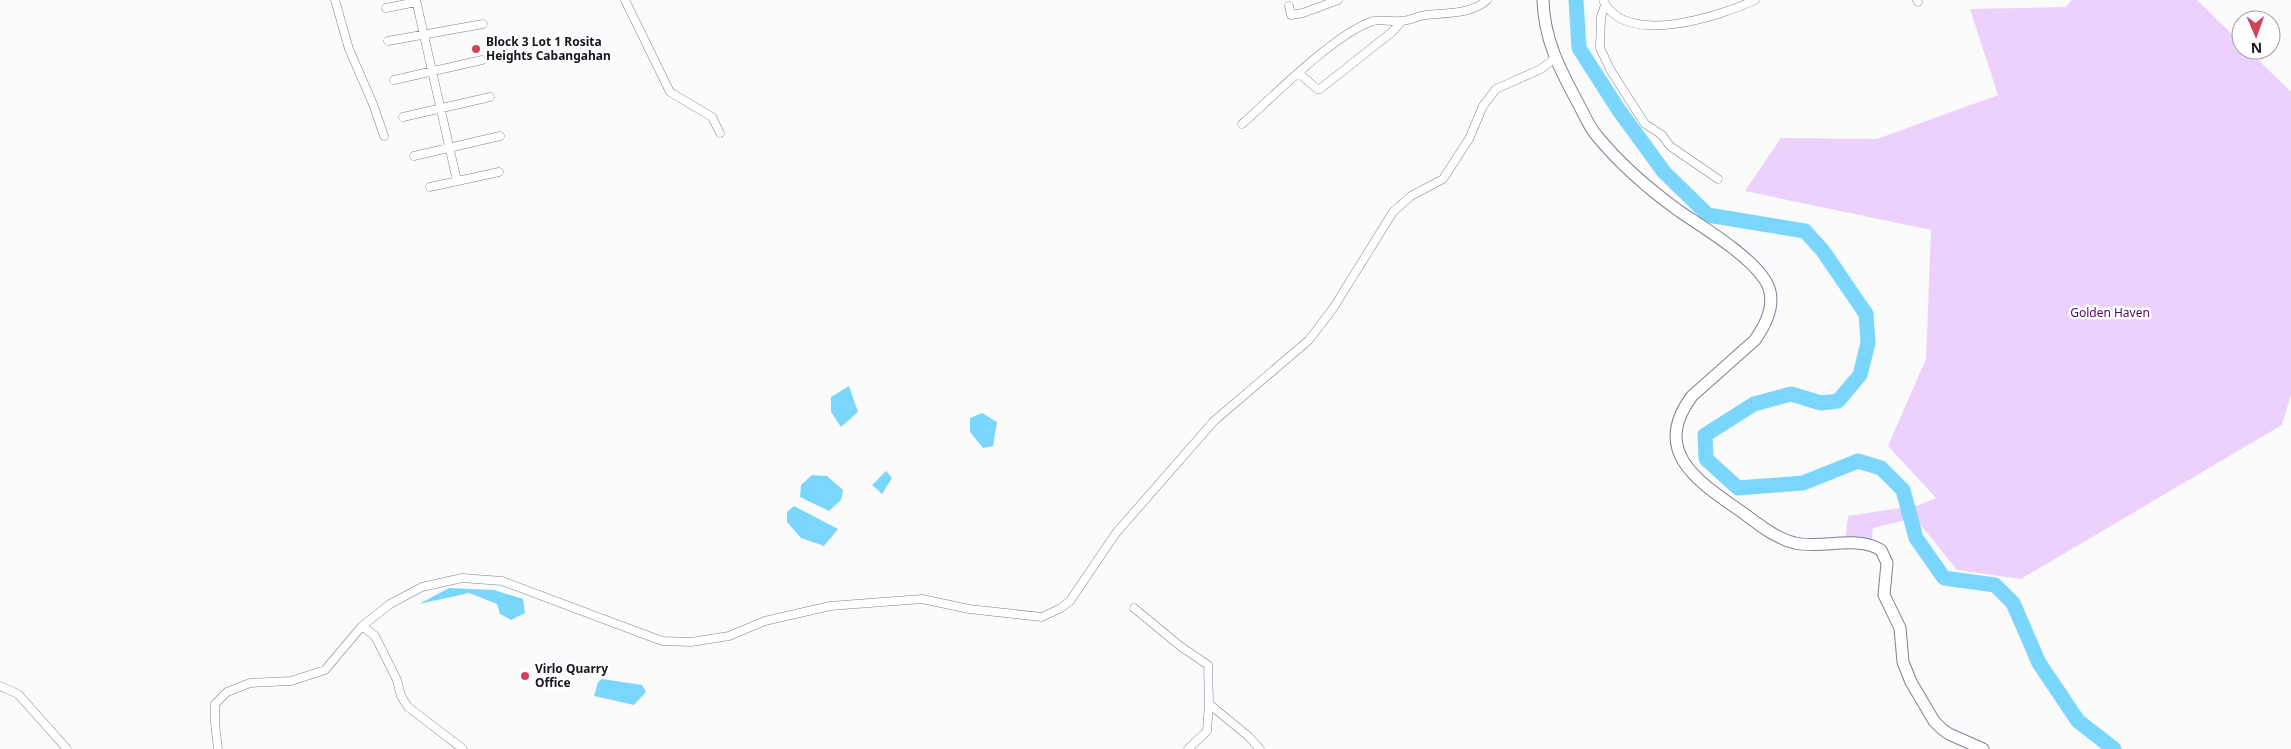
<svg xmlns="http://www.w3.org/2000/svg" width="2291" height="749" viewBox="0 0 2291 749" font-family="'Noto Sans',sans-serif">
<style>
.green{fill:#ebd1fc}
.water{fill:#7bd6fd}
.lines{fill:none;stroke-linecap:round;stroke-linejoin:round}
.river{stroke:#7bd6fd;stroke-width:15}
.minor-casing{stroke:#7a8299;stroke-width:9}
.secondary-casing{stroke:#7a8299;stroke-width:13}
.minor{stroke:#fff;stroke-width:8}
.secondary{stroke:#fff;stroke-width:11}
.poi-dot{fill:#d3425a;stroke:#fff;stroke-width:2}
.labels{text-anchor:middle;stroke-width:5;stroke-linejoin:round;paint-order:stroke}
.poi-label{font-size:12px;font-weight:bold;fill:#141720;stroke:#fff;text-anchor:start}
.park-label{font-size:12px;fill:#4f066e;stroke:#fff}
</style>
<rect width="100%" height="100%" fill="#fbfbfb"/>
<path class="green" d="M2072,0H2197L2241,43V50H2248L2291,92V395L2282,425L2021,579L1957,570L1915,518L1873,528L1871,548L1845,543L1848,516L1919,505L1936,498L1888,446L1926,359L1931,230L1745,191L1781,138L1877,139L1998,95L1970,9L2066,7Z"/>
<path class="water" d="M849,386L858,412L841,427L831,412V397Z
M982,413L997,422L993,446L983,448L970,432V418Z
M886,471L892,478L882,494L872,485Z
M812,475L827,476L843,490L841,500L829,511L800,497L801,485Z
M794,506L838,529L824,546L801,538L787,522V512Z
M449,588L494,590L523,599L525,613L511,620L500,614L497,604L469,593L419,604Z
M602,679L642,685L646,692L634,705L594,696L598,682Z"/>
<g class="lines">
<path class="river" d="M1576,0L1579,48L1618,109L1664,172L1708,215L1805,231L1823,251L1866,314L1868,343L1860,375L1838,401L1821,403L1791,394L1754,404L1705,435L1706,459L1738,488L1803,483L1858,461L1881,468L1903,490L1916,538L1944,578L1995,585L2013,603L2039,663L2078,721L2114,749"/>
<g class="minor-casing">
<path id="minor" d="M335,0L349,49L373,104L384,136
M416,0L457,181
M625,0L670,92L712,117L720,133
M1917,0L1918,2
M1604,2C1628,47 1720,16 1755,0
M1605,5L1601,17L1600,48L1611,71L1645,124L1662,135L1670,146L1718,179
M1289,6L1291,15L1303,13L1338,0
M386,8L416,2
M388,41L483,24
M1300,74L1317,89H1320L1392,32L1402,21
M394,80L482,60
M403,117L490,97
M1242,124C1274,96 1334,34 1373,21C1381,19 1391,22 1400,21C1409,21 1417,16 1426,15C1444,13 1473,14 1487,0
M414,156L500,136
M430,187L499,172
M1134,608L1180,646L1208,665L1209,704L1207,731L1188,749
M362,626L375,636L397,680L401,696L408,707L463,749
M0,686L18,694L67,749
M1209,704L1248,736L1260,749
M218,749L215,723V704L227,692L250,683L291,681L325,670L362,626L390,604L422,587L462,578L502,581L662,641L691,642L729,636L765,621L830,606L922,599L969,609L1042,617L1061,608L1070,601L1116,533L1214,421L1309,340L1334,307L1393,212L1411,196L1443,179L1469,139L1483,106L1496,89L1541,69L1555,58"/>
</g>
<g class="secondary-casing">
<path id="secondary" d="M1543,0C1544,39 1560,70 1578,103C1584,114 1589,127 1597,136C1620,164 1650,190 1679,211C1704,228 1749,255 1765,280C1778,300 1767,323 1755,340L1692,396C1651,451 1697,481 1739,510C1756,522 1774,538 1795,543C1823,549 1856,535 1881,550L1887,563L1884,595L1900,628L1903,662L1911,682L1934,721L1942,729L1949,734L1983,749"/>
</g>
<use href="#minor" class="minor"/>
<use href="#secondary" class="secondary"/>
</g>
<g class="poi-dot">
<circle cx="476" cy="49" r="5"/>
<circle cx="525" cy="676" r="5"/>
</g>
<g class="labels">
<g class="poi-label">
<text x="486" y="46">Block 3 Lot 1 Rosita<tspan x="486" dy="14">Heights Cabangahan</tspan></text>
<text x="535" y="673">Virlo Quarry<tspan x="535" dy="14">Office</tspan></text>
</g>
<g class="park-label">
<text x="2110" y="317">Golden Haven</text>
</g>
</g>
<g transform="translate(2256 35) rotate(178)"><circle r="24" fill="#ffffff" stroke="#a1a2a6"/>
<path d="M0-4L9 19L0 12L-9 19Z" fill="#d3425a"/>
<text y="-8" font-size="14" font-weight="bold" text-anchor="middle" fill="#141720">N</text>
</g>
</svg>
